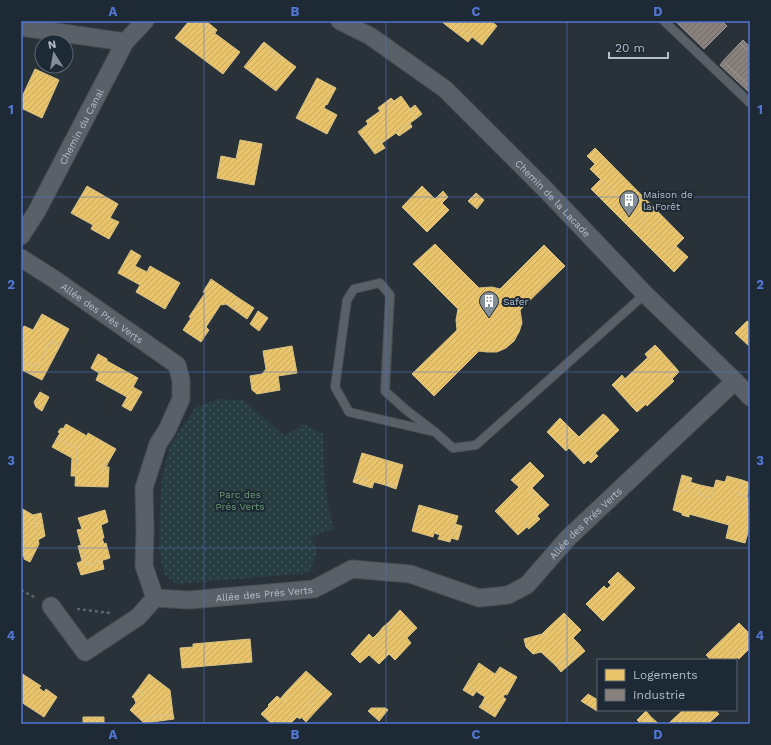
<svg xmlns="http://www.w3.org/2000/svg" width="771" height="745" viewBox="0 0 771 745" font-family="'Work Sans',sans-serif">
<style>
.park{fill:url(#park-dots)}
.homes{fill:url(#homes-hatch);stroke:#d9c286}
.industry{fill:url(#industry-hatch);stroke:#979493}
.lines{fill:none;stroke-linecap:round;stroke-linejoin:round}
.service-casing{stroke:#484e53;stroke-width:10}
.minor-casing{stroke:#484e53;stroke-width:19}
.path{stroke:#5d646a;stroke-width:2.5;stroke-dasharray:3 3;stroke-linecap:butt}
.service{stroke:#5a6067;stroke-width:8}
.minor{stroke:#5a6067;stroke-width:17}
.grid{fill:none;stroke:#5276d3;stroke-width:1;stroke-opacity:0.55}
.labels{text-anchor:middle;stroke-width:4;stroke-linejoin:round;paint-order:stroke}
.street-label{font-size:10px;fill:#b4bfc9;stroke:#1d2934}
.poi-label{font-size:10px;fill:#b4bfc9;stroke:#1d2934;text-anchor:start}
.park-label{font-size:10px;fill:#6b9b71;stroke:#1d2934}
.neatline{fill:none;stroke:#5276d3;stroke-width:1.5}
.grid-label{font-size:13px;text-anchor:middle;font-weight:bold;fill:#5276d3}
</style>
<defs>
<pattern id="park-dots" width="8" height="8" patternUnits="userSpaceOnUse"><rect width="8" height="8" fill="#273d3f"/><path d="M2 2h.1M6 6h.1" fill="none" stroke="#445759" stroke-width="1.8" stroke-linecap="round"/></pattern>
<pattern id="homes-hatch" width="6" height="6" patternUnits="userSpaceOnUse"><rect width="6" height="6" fill="#e9c46a"/><path d="M-1 1l2-2M0 6l6-6M5 7l2-2" fill="none" stroke="#c5a861"/></pattern>
<pattern id="industry-hatch" width="6" height="6" patternUnits="userSpaceOnUse"><rect width="6" height="6" fill="#8a817c"/><path d="M-1 1l2-2M0 6l6-6M5 7l2-2" fill="none" stroke="#716b69"/></pattern>
</defs>
<rect width="100%" height="100%" fill="#2a3239"/>
<path class="park" d="M218,399L243,400L285,436L303,424L323,434C324,466 324,497 334,529L311,537L317,552L309,573L177,584L164,574L159,548V527L162,477L170,446L195,408Z"/>
<path class="homes" d="M189,21H198L240,52L223,74L175,38Z
M198,21H206L217,30L215,33Z
M443,21H452L472,37L468,42L442,22Z
M452,21H491L497,26L482,45Z
M264,42L284,58L282,60L262,44Z
M262,44L282,60L284,58L296,67L276,91L244,67Z
M35,69L59,80L42,118L21,108V99Z
M317,78L336,88L327,105L326,104L324,108L337,115L327,134L296,118Z
M401,96L417,118L382,143L379,139L369,146L358,132L368,124L366,121Z
M391,98L394,101L380,111L378,108Z
M415,105L422,114L417,118L410,109Z
M410,123L412,127L399,136L396,133Z
M379,139L385,148L375,154L369,146Z
M240,140L262,144L254,185L217,178L221,156L236,159Z
M595,148L684,238L672,250L590,169L595,164L587,156Z
M601,179L672,250L676,246L688,257L674,272L591,189Z
M87,186L118,204L110,218L119,222L109,239L91,229L93,225L71,213Z
M422,186L435,199L443,191L448,197L442,203L449,210L427,232L402,207Z
M476,193L484,200L477,209L468,201Z
M435,244L479,288L492,287L500,289L544,245L565,266L520,310L522,323L519,332L514,341L506,348L497,352H487L479,351L434,396L412,374L457,330L456,320L458,309L413,264Z
M131,250L141,256L135,266L147,272L150,266L180,283L165,309L136,292L140,285L118,273Z
M211,279L240,299L233,309L226,304L222,305L221,304L206,327L209,330L201,342L183,330L191,318L189,317L205,293L203,292Z
M240,299L254,308L247,319L233,309Z
M258,311L268,318L259,331L250,324Z
M42,314L69,329L60,346L51,341L37,367L26,361L22,370L21,369V332L24,326L33,330Z
M747,321L750,323V347L735,333Z
M51,341L60,346L42,380L22,370L26,361L37,367Z
M655,345L658,348L648,358L645,354Z
M292,346L297,373L278,376L280,390L257,394L252,390L250,376L262,374L266,369L263,351Z
M658,348L676,368L668,375L674,381L647,406L642,400L633,408L615,388Z
M98,354L107,359V361L138,378L133,387L142,392L131,411L122,406L127,397L96,380L99,373L91,368Z
M676,368L679,372L672,379L668,375Z
M622,375L625,379L615,388L612,385Z
M40,392L49,397L42,411L36,407L34,402Z
M642,400L646,404L637,412L633,408Z
M603,414L606,416L582,440L579,437Z
M606,416L619,430L584,464L569,448L566,451L547,432L560,418L569,427L563,434L569,441L576,434L582,440Z
M66,424L87,436L88,433L116,449L109,461L106,459L103,464V467H109L108,487L75,486L77,449L57,438L60,433L58,432L61,428L63,429Z
M569,427L576,434L569,441L563,434Z
M57,438L77,449L75,476H71L72,458L52,447Z
M362,453L403,465L397,486L386,483L385,485L374,482L372,488L362,485L365,479L355,476Z
M595,453L598,456L591,463L588,460Z
M106,459L109,461L106,467H103V464Z
M530,462L544,476L529,491L535,497L538,494L549,505L537,516L534,513L523,524L527,527L518,535L495,511L519,487L511,480Z
M682,475L692,478L687,492L678,490Z
M355,476L365,479L362,485L353,482Z
M727,476L742,480L738,495L750,498V525L745,543L726,538L729,525L689,514V517L682,515V513L673,510L678,490L687,492L690,482L700,485L697,494L711,498L716,480L725,482Z
M742,480L750,483L747,497L738,495Z
M386,483L397,486L396,489L385,485Z
M700,485L714,488L711,498L697,494Z
M532,488L538,494L535,497L529,491Z
M419,505L458,516L450,542L438,539L440,535L434,533L433,537L412,531Z
M21,508L33,515L35,525L37,526V534L39,544L30,562L24,559V556H21Z
M105,510L108,522L101,525L104,538H102L104,544L106,543L110,558L87,565L77,530L82,529L78,518Z
M41,513L45,536L38,540L37,526L35,525L33,515Z
M534,513L540,519L529,529L523,524Z
M455,524L462,526L458,540L451,538Z
M82,545L87,565L102,560L104,569L81,575L77,563L82,561L78,546Z
M618,572L635,588L603,621L586,604L604,586L607,589L611,585L608,582Z
M400,610L417,628L407,638L411,643L395,660L389,654L379,664L369,655L360,663L351,654L369,634L376,641L381,635L379,632L383,627L386,630L391,625L389,622Z
M564,613L581,630L573,638L579,644L573,650L572,657H566L556,666L541,652L533,654L526,647L524,639L542,634L545,637L550,631L547,629Z
M389,622L391,625L386,630L383,627Z
M739,623L750,634V642L741,652L739,650L735,655L738,657L735,660H711L706,655Z
M547,629L550,631L545,637L542,634Z
M379,632L381,635L376,641L373,638Z
M250,639L252,662L182,668L180,648L193,647V644Z
M750,642V648L739,659L735,655L739,650L741,652Z
M579,644L585,651L561,672L556,666L566,657H572L573,650Z
M479,663L495,674L500,667L517,677L507,695L505,694L503,697L506,699L498,712L482,703L485,697L466,685Z
M306,671L324,687L309,704L316,711L306,722L301,717L300,719L297,717L290,724H272L261,714L269,706L268,705L277,696L283,701L289,695L286,692Z
M21,673L41,686L39,688L44,692L46,689L57,697L44,717L21,702Z
M149,674L170,690L173,714L149,717L144,723L130,710L136,703L134,698L141,697L144,694L138,689Z
M466,685L476,692L473,696L463,690Z
M324,687L332,694L316,711L309,704Z
M138,689L144,694L141,697L134,698L132,697Z
M286,692L289,695L283,701L280,699Z
M588,694L598,700V710L597,711L581,701Z
M482,703L498,712L495,717L479,707Z
M371,708H386L388,710L379,721L368,711Z
M683,710H715L719,714L708,724H668Z
M646,711L651,717L644,724H641L637,720Z
M173,714L174,719L144,723L149,717Z
M83,717H104V724H83Z
M651,717L659,724H644Z"/>
<path class="industry" d="M675,21H722L727,26L704,49Z
M743,40L750,47V53L740,43Z
M740,43L750,53V87L723,61Z
M723,61L750,87V93L720,65Z"/>
<g class="lines">
<g class="service-casing">
<path id="service" d="M664,21L750,103
M435,432L349,412L335,387L347,300L354,289L380,283L390,295L385,391L406,410L435,432L453,448L476,445L645,294"/>
</g>
<g class="minor-casing">
<g id="minor">
<path id="s1" d="M340,21L370,36L445,89L545,189L645,294L735,381L750,397"/>
<path d="M21,27L125,42"/>
<path id="s2" d="M21,236L37,211L125,42L145,21"/>
<path id="s3" d="M21,258L54,279L177,365L181,380V399L167,430L158,444L144,488L145,530L144,566L155,598L189,600L314,589L352,569L410,574L479,598L508,595L527,585L568,538L735,381"/>
<path d="M51,606L85,652L138,617L155,598"/>
</g>
</g>
<path class="path" d="M21,590L36,598
M77,609L110,613"/>
<use href="#service" class="service"/>
<use href="#minor" class="minor"/>
</g>
<path class="grid" d="M204,21V724M386,21V724M567,21V724M21,197H750M21,372H750M21,548H750"/>
<defs>
<g id="building-pin" transform="scale(1)"><path d="M0 17L-7.5 6A9.5 9.5 0 1 1 7.5 6Z" fill="#848e97" stroke="#1d2934"/><path d="M-4-6H4V6H1V3H-1V6H-4ZM-2.5-4.3h1.7v1.8h-1.7ZM.8-4.3h1.7v1.8H.8ZM-2.5-1h1.7V.8h-1.7ZM.8-1h1.7V.8H.8Z" fill="#fff"/></g>
</defs>
<g fill-rule="evenodd">
<use href="#building-pin" x="629" y="200"/>
<use href="#building-pin" x="489" y="301"/>
</g>
<g class="labels">
<g class="street-label">
<text dy="4" stroke="none"><textPath href="#s2" startOffset="125">Chemin du Canal</textPath></text>
<text dy="4" stroke="none"><textPath href="#s1" startOffset="279">Chemin de la Lacade</textPath></text>
<text dy="4" stroke="none"><textPath href="#s3" startOffset="98">Allée des Prés Verts</textPath></text>
<text dy="4" stroke="none"><textPath href="#s3" startOffset="902">Allée des Prés Verts</textPath></text>
<text dy="4" stroke="none"><textPath href="#s3" startOffset="542">Allée des Prés Verts</textPath></text>
</g>
<g class="poi-label">
<text x="643" y="198">Maison de<tspan x="643" dy="12">la Forêt</tspan></text>
<text x="503" y="305">Safer</text>
</g>
<g class="park-label">
<text x="240" y="498">Parc des<tspan x="240" dy="12">Prés Verts</tspan></text>
</g>
</g>
<rect width="771" height="745" fill="none" stroke="#1d2934" stroke-width="44"/>
<rect x="597" y="659" width="140" height="52" fill="#1d2934" stroke="#596570"/>
<rect x="605" y="669" width="20" height="12" fill="#e9c46a" stroke="#596570"/>
<text x="633" y="679" font-size="12" fill="#b4bfc9">Logements</text>
<rect x="605" y="689" width="20" height="12" fill="#8a817c" stroke="#596570"/>
<text x="633" y="699" font-size="12" fill="#b4bfc9">Industrie</text>
<g transform="translate(54 54) rotate(349)"><circle r="19" fill="#1d2934" stroke="#596570"/>
<path d="M0-3L7 15L0 10L-7 15Z" fill="#848e97"/>
<text y="-6" font-size="11" font-weight="bold" text-anchor="middle" fill="#b4bfc9">N</text>
</g>
<path d="M609 52v6h59v-6" fill="none" stroke="#b4bfc9" stroke-width="2"/>
<text x="615" y="52" font-size="12" fill="#b4bfc9" stroke="#1d2934" stroke-width="3" paint-order="stroke">20 m</text>
<rect x="22" y="22" width="727" height="701" class="neatline"/>
<g class="grid-label">
<text x="113" y="16">A</text>
<text x="295" y="16">B</text>
<text x="476" y="16">C</text>
<text x="658" y="16">D</text>
<text x="11" y="114">1</text>
<text x="760" y="114">1</text>
<text x="11" y="289">2</text>
<text x="760" y="289">2</text>
<text x="11" y="465">3</text>
<text x="760" y="465">3</text>
<text x="11" y="640">4</text>
<text x="760" y="640">4</text>
<text x="113" y="739">A</text>
<text x="295" y="739">B</text>
<text x="476" y="739">C</text>
<text x="658" y="739">D</text>
</g>
</svg>
